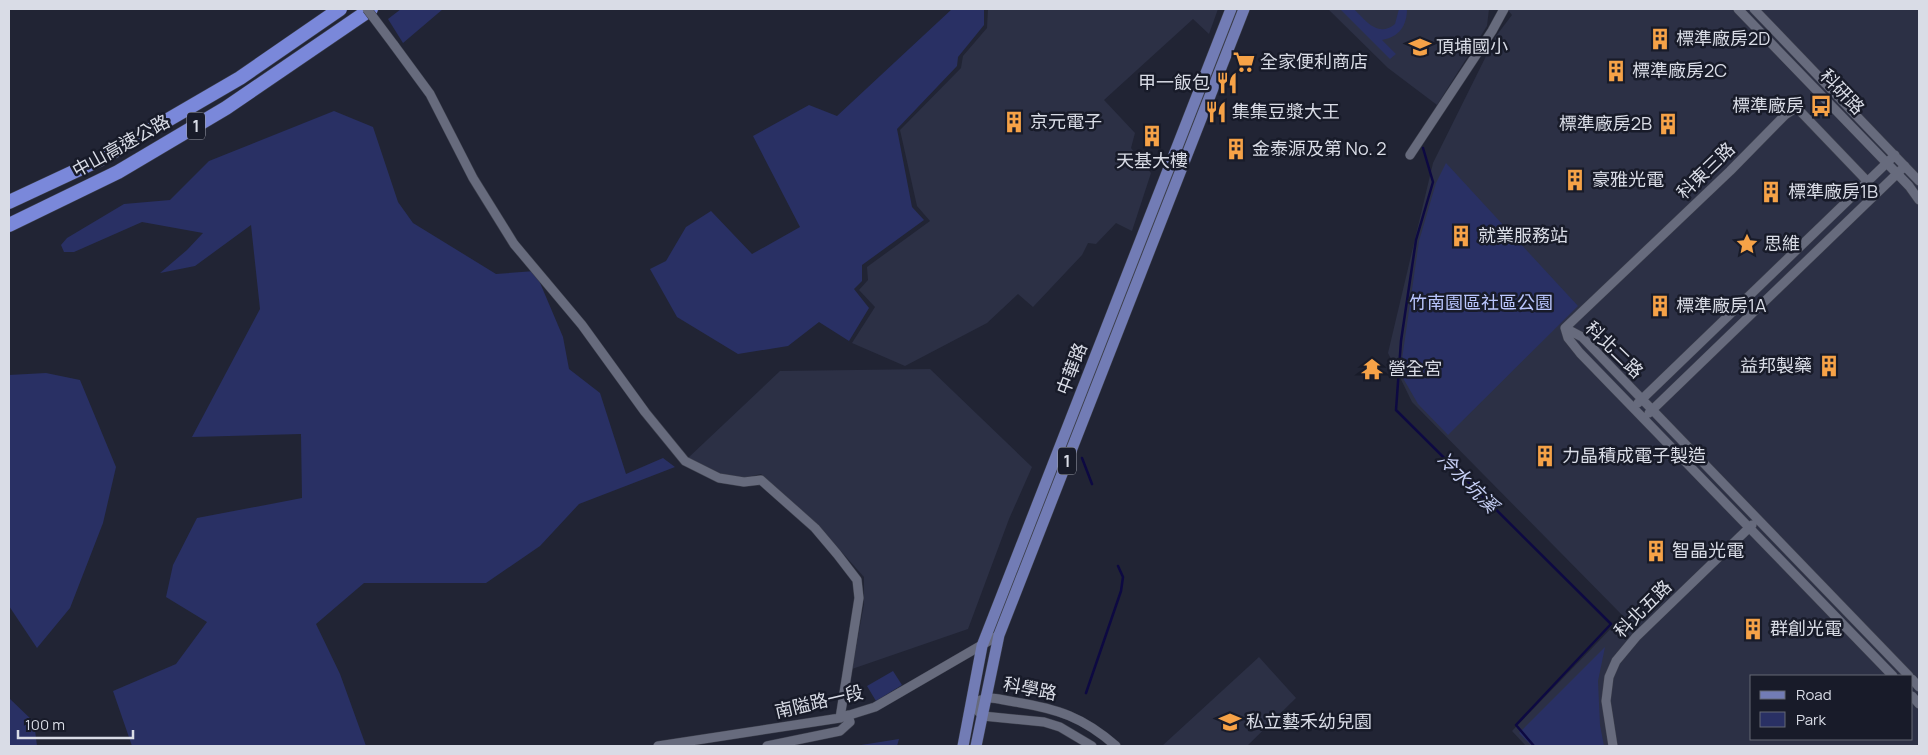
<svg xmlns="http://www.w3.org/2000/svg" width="1928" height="755" viewBox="0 0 1928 755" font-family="Manrope,'Noto Sans TC',sans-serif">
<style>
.built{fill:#2c3045;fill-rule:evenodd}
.green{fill:#293064}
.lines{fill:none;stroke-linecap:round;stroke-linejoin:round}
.stream{stroke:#0d0942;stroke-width:2.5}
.minor-casing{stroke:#3c3f4c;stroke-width:10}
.major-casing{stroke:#3c3f4c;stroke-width:12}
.highway-casing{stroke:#3c3f4c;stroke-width:15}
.minor{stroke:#676b7d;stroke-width:9}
.major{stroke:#727cb5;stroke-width:11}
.highway{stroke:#7a88da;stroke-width:14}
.minor-bridge-casing{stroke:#3c3f4c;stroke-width:10;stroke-linecap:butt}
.minor-bridge{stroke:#676b7d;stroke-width:9}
.labels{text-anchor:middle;stroke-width:5;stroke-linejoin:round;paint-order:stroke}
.shield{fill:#181b29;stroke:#9fa2ad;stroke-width:1}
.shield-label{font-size:16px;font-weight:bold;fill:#d9dce6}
.poi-label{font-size:18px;fill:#d9dce6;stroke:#181b29;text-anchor:start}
.street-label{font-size:18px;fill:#d9dce6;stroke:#181b29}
.park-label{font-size:18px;fill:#b9c5fc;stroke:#181b29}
.water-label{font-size:19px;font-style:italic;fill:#c7d0f5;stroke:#181b29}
</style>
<rect width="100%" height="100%" fill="#212434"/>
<path class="built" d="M988,9H1218L1209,34L1193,19L1104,100L1135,133L1131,148L1151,173L1132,231L1116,223L1096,244L1088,243L1082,255L1033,307L1018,294L987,323L905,366L852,343L875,307L859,290L868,280L867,267L930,221L917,206L900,130L961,68L963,56L987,28Z
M1328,9H1489L1487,26L1437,105L1388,68Z
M1507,9H1919V746H1526L1512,731L1623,616L1412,402L1388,353L1433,163L1496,36L1512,15ZM1752,676H1912V739H1752Z
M930,369L1032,467L1009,519L968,629L852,669L864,604V577L823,531L761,474L743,478L722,474L688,458L780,371Z
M1259,657L1296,698L1247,746H1162Z"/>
<path class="green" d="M401,9H443L403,43L388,19Z
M952,9H984V25L958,57L957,66L897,129L912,207L924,220L862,265V281L854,289L869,308L849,341L819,322L788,346L738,354L677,317L650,269L666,261L686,227L711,211L752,254L800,227L753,136L809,105L837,116Z
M1340,9H1354C1366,21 1378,38 1395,24L1399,9H1407C1407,26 1399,37 1382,40L1396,54L1390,59Z
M334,111L373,127L398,202L413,223L496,274L535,271L563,337L569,369L600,393L626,474L663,458L675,467L579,504L540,546L486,583H364L316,624L340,674L366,746H132L113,691L176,664L207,622L166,597L173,565L197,518L302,498L301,434L192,437L260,309L251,225L195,266L160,273L187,250L203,233L142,222L74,252H64L61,245L67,238L124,204L170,200L209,161Z
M1446,163L1578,306L1448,435L1418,404L1400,373L1419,241L1436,183Z
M46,373L80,380L116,467L103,523L70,608L37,648L9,606V375Z
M1605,647L1598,681L1600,725L1604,746H1532L1519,733Z
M893,671L902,685L876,701L867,686Z
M9,698L34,722L37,746H9Z
M899,739L897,746H855Z"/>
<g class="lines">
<path class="stream" d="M1423,148L1433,182L1416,240L1401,341L1396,410L1611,624L1516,725L1534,746
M1082,458L1092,484
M1086,693L1121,591L1123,577L1118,566"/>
<g class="minor-casing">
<path id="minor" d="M1738,9L1909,186L1919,200
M1754,9L1919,181
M394,45L430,94L473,178L514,244L582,325L645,412L685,461L719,478L744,482L761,480L815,528L837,554L857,580L859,598L840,718
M1410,155L1492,31L1504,9
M1565,328L1582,337L1909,676
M1565,328L1568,338L1580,353L1893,676
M1565,328L1730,171L1785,115L1794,109L1799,110L1867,181
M1638,403L1895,155
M1649,413L1905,166
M1912,679L1919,687
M1912,696L1919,704
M658,746L840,718L875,707L999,635
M767,746L840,731L850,722L848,715
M1092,746L1060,727L1044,722L983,716L971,704C991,694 994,699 1015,702C1058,709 1083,717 1116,746
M1613,746L1606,701L1609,677L1616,661L1636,637L1752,525"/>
</g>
<g class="major-casing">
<path id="major" d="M963,746L982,646L1231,9
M976,746L999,635L1244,9"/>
</g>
<g class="highway-casing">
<path id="highway" d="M9,202L99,160L240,78L340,9
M9,225L118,172L226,108L371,9"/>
</g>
<use href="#minor" class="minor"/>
<use href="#major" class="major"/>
<use href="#highway" class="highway"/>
<g class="minor-bridge-casing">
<path id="minor-bridge" d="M367,9L394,45"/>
</g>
<use href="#minor-bridge" class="minor-bridge"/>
</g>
<defs>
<g id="building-bare" transform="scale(1.725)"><path d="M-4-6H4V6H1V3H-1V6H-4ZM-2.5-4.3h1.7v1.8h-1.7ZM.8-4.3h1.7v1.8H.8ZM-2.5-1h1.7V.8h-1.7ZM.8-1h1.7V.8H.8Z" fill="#f6a247" stroke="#181b29" stroke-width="2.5" paint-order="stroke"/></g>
<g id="school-bare" transform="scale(1.725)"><path d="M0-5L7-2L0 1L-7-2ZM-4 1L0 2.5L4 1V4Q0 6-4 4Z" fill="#f6a247" stroke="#181b29" stroke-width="2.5" paint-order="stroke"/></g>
<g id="supermarket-bare" transform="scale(1.725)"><path d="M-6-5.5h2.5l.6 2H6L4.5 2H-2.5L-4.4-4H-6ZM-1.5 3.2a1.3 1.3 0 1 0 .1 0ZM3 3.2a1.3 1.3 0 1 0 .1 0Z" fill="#f6a247" stroke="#181b29" stroke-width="2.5" paint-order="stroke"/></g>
<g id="restaurant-bare" transform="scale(1.725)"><path d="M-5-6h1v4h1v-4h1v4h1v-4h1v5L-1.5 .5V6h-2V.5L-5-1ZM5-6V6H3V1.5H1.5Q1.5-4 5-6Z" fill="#f6a247" stroke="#181b29" stroke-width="2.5" paint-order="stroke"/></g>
<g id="bus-bare" transform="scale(1.725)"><path d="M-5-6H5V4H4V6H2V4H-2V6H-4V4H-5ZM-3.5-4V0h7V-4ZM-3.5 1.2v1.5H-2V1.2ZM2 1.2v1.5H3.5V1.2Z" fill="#f6a247" stroke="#181b29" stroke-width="2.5" paint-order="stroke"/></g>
<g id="sight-bare" transform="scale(1.725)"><path d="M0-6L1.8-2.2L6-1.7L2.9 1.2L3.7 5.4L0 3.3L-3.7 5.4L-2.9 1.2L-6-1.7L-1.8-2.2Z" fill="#f6a247" stroke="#181b29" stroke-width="2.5" paint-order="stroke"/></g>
<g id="temple-bare" transform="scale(1.725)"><path d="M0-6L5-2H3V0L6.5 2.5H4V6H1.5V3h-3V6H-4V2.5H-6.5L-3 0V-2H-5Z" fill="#f6a247" stroke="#181b29" stroke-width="2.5" paint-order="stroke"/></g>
</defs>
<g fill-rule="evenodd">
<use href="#building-bare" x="1660" y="39"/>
<use href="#school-bare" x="1420" y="47"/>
<use href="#supermarket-bare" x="1244" y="62"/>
<use href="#building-bare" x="1616" y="71"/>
<use href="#restaurant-bare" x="1227" y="83"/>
<use href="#bus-bare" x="1821" y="106"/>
<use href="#restaurant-bare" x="1216" y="112"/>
<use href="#building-bare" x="1014" y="122"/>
<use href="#building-bare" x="1668" y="124"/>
<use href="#building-bare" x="1152" y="136"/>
<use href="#building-bare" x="1236" y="149"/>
<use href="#building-bare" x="1575" y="180"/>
<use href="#building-bare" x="1771" y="192"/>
<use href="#building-bare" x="1461" y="236"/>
<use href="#sight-bare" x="1747" y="244"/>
<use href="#building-bare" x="1660" y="306"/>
<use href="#building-bare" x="1829" y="366"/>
<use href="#temple-bare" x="1372" y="369"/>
<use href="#building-bare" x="1545" y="456"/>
<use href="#building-bare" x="1656" y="551"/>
<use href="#building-bare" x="1753" y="629"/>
<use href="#school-bare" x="1230" y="722"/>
</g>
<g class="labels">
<g class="shield">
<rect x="187" y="112.5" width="18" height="27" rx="4"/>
<rect x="1058" y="447.5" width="18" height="27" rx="4"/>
</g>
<g class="shield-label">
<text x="196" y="132">1</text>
<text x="1067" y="467">1</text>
</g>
<g class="poi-label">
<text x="1676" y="45">標準廠房2D</text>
<text x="1436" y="53">頂埔國小</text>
<text x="1260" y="68">全家便利商店</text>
<text x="1632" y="77">標準廠房2C</text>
<text x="1210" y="89" text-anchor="end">甲一飯包</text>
<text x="1804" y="112" text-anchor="end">標準廠房</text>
<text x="1232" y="118">集集豆漿大王</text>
<text x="1030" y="128">京元電子</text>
<text x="1652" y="130" text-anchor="end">標準廠房2B</text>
<text x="1252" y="155">金泰源及第 No. 2</text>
<text x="1152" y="167" text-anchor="middle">天基大樓</text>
<text x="1592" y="186">豪雅光電</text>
<text x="1788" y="198">標準廠房1B</text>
<text x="1478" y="242">就業服務站</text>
<text x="1764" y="250">思維</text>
<text x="1676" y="312">標準廠房1A</text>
<text x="1812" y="372" text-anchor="end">益邦製藥</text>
<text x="1388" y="375">營全宮</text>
<text x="1562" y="462">力晶積成電子製造</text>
<text x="1672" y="557">智晶光電</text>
<text x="1770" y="635">群創光電</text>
<text x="1246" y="728">私立藝禾幼兒園</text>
</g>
<g class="street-label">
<text transform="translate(1842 92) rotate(46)" y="6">科研路</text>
<text transform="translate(121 146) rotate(-29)" y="6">中山高速公路</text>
<text transform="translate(1706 171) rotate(-44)" y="6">科東三路</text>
<text transform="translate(1614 350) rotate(44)" y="6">科北二路</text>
<text transform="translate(1072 369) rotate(-69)" y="6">中華路</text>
<text transform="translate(1643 609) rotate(-45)" y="6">科北五路</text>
<text transform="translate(1030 689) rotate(11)" y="6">科學路</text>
<text transform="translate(819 702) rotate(-13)" y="6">南隘路一段</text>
</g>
<g class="park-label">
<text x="1481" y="309">竹南園區社區公園</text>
</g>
<g class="water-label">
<text transform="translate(1468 482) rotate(45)" y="7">冷水坑溪</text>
</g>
</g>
<rect width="1928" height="755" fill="none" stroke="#d9dce6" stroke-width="20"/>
<rect x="1750" y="675" width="162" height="65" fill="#181b29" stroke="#656875"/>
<rect x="1760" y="691" width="25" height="8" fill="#727cb5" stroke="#656875"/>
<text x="1796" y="700" font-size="15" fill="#d9dce6">Road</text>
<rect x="1760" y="712" width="25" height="15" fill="#293064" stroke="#656875"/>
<text x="1796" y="725" font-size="15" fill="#d9dce6">Park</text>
<path d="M18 730v8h115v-8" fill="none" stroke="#d9dce6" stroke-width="2.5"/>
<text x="25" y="730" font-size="15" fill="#d9dce6" stroke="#181b29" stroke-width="4" paint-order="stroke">100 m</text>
</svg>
